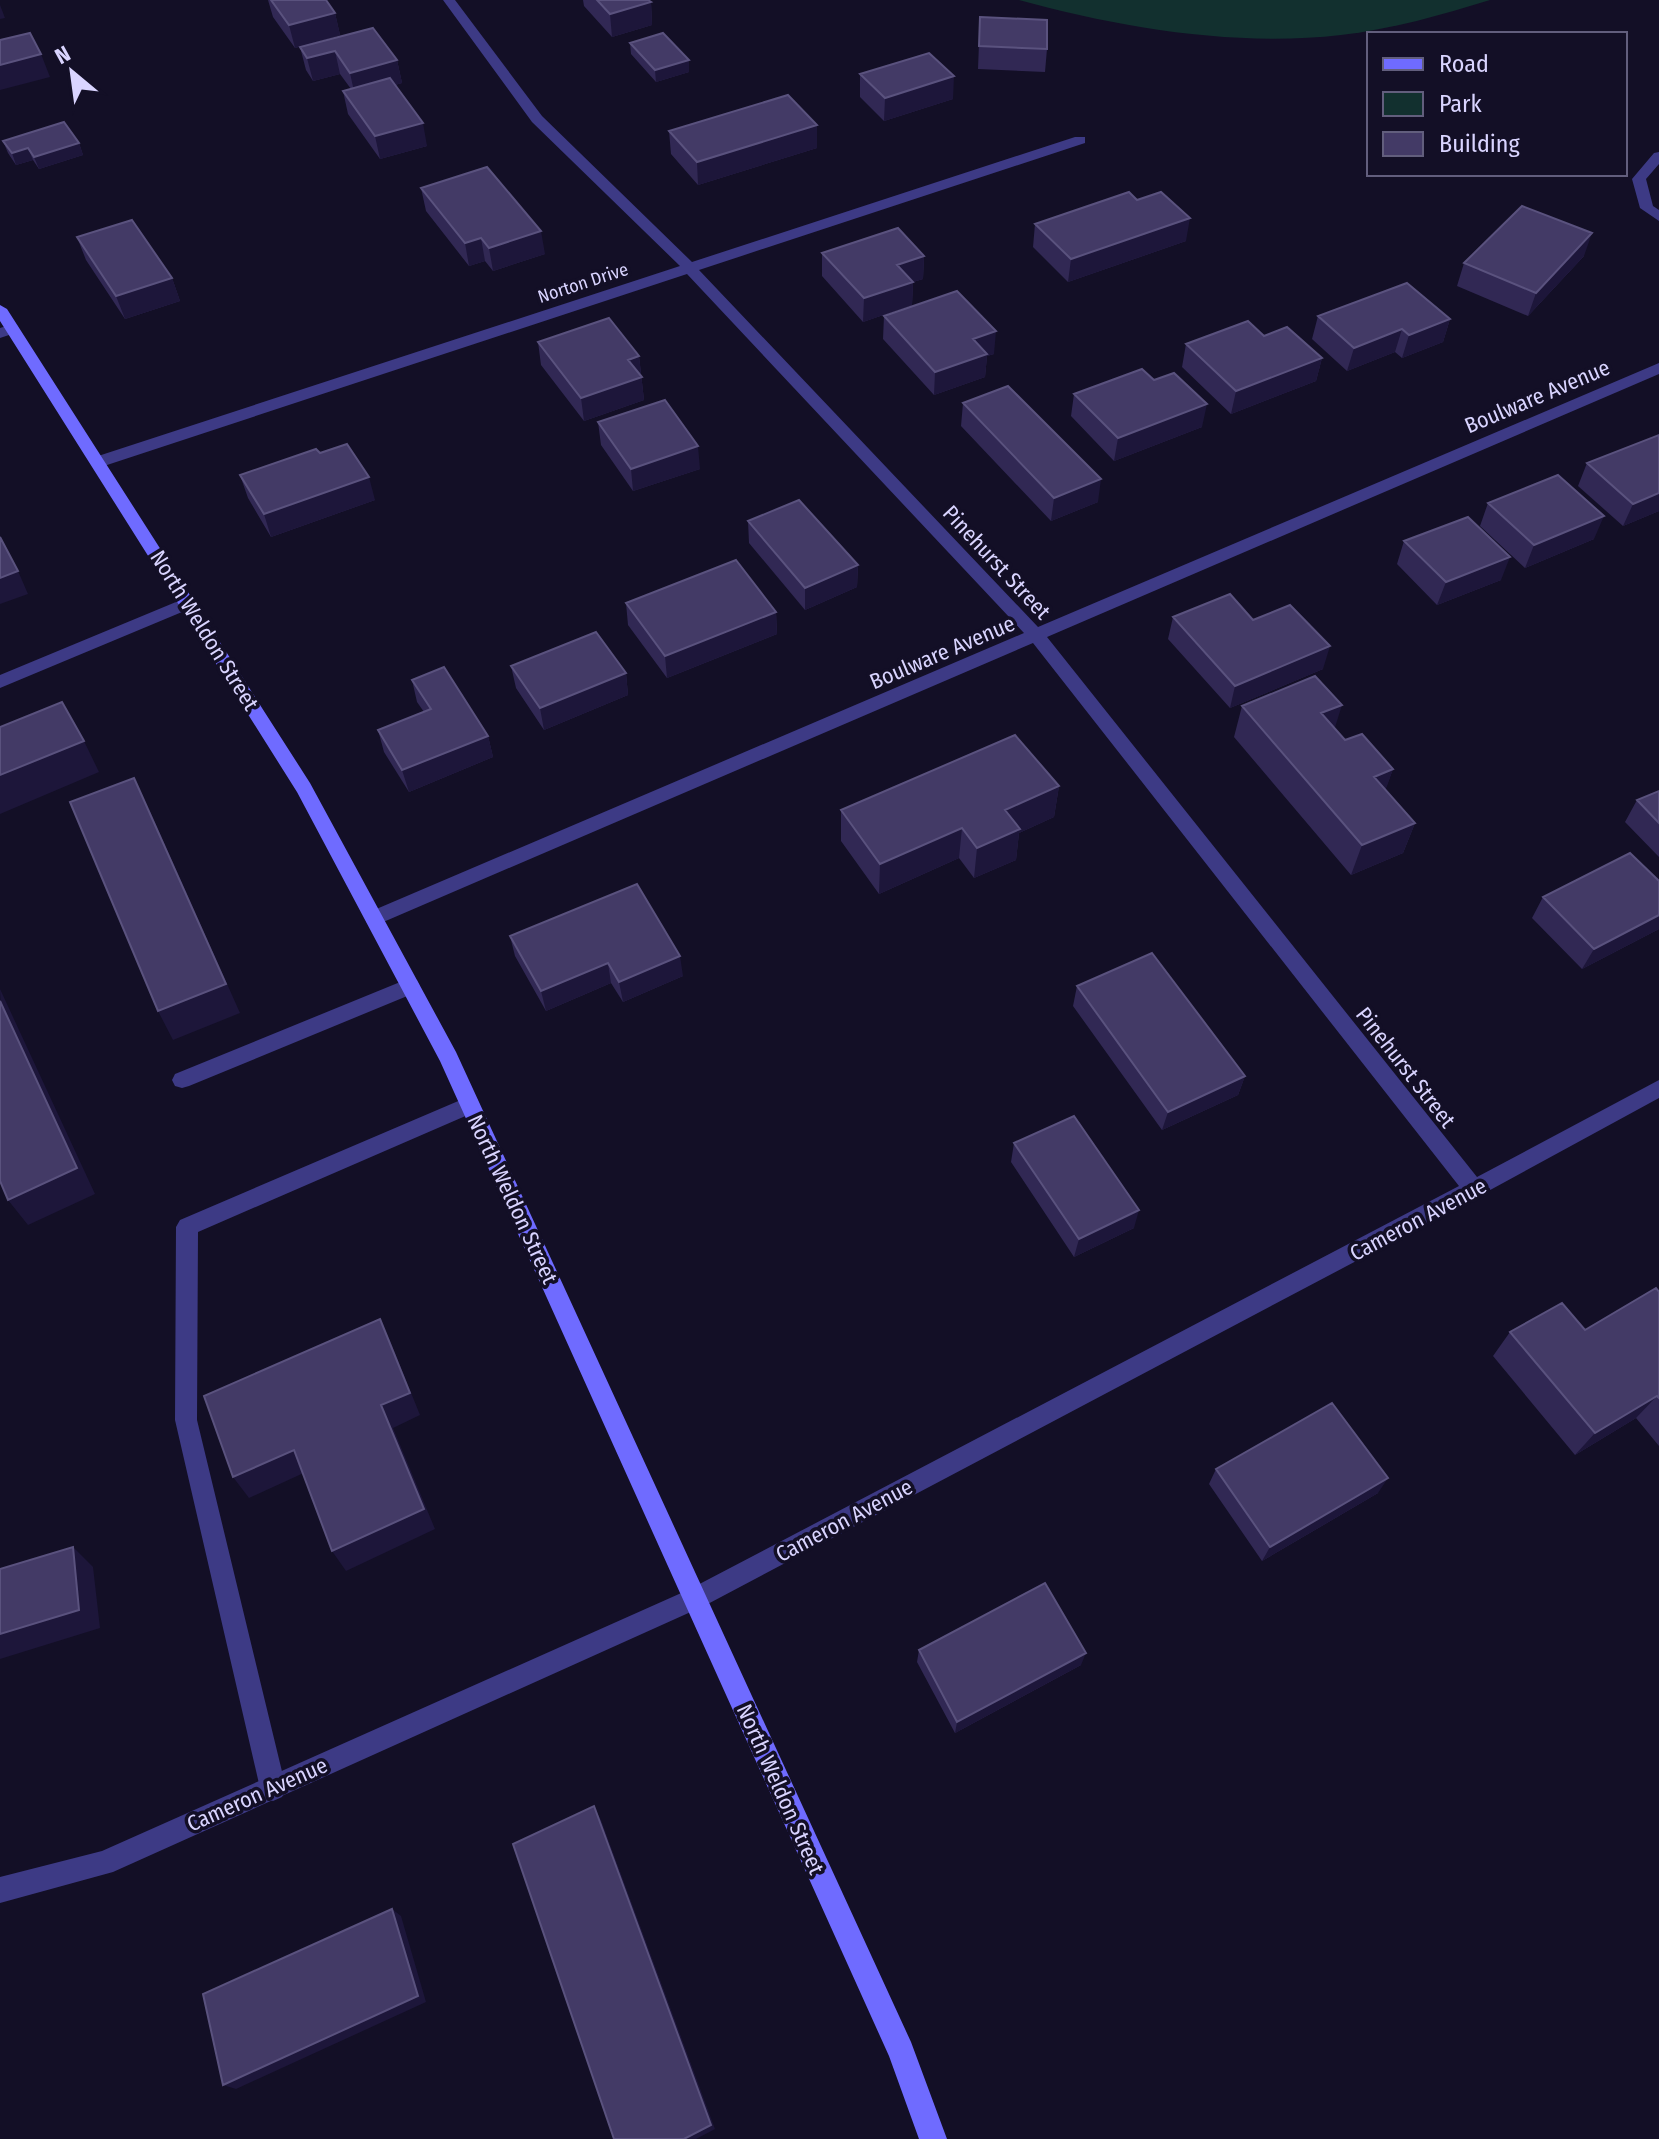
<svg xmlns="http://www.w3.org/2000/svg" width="1659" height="2139" viewBox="0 0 1659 2139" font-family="'Fira Sans Condensed',sans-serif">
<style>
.green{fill:#12302f}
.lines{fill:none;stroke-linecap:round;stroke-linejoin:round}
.lane{fill:#3d3a85;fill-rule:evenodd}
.street{fill:#3d3a85;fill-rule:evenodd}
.secondary{fill:#6f6bff;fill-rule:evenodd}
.wall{fill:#312854}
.shaded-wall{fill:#1d163a}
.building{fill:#433a66;stroke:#5a527e;stroke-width:2}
.labels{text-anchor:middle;stroke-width:7;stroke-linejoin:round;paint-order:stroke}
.far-street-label{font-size:18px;fill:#d9d4ff;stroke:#130f26}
.street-label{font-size:22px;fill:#d9d4ff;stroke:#130f26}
</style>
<rect width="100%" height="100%" fill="#130f26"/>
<path class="green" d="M1019,0H1490C1441,15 1393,29 1341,35C1235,47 1121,28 1019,0Z"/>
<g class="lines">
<path class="lane" d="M188,597L194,599L196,603L194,607L0,688V675Z
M410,978L417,980L420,986L417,992L189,1086L182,1088L175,1086L172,1080L175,1074Z
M470,1096L477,1099L480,1105L477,1111L198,1232L197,1420L286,1788L282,1797L273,1801L264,1797L260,1788L175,1420L176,1227L180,1220Z"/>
<path class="street" d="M443,0H455L542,116L692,262L1075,137H1085V143L699,270L1038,627L1659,363V374L1047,637L1477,1177L1659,1080V1098L1481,1195L704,1606L113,1872L0,1903V1877L102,1851L688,1590L1459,1186L1033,643L381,923H367L365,918L367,913L1024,633L687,274L104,466H92V458L680,266L532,122Z
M1659,152V164L1646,179L1653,206L1659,210V221L1640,208L1632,179L1654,153Z
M13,324L18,326V332L0,338V328Z"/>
<path class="secondary" d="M0,305L7,309L310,783L456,1052L911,2042L947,2139H919L889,2056L440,1061L297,792L0,321Z"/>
</g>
<path class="wall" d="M268,0H326L335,13L340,35L295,48L273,17Z
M583,0H648L651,2L652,25L612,37L584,6Z
M980,17L1047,49L1045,72L978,69Z
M630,43L689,72L656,82L631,54Z
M300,47L397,60L402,83L395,85L427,146L380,159L348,114L343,91L351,89L340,74L313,81L306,70Z
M860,74L953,99L884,121L860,97Z
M669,131L817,148L698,185L671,154Z
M3,141L79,143L83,155L39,169L33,160L16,165L8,153Z
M421,188L545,254L493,271L485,261L469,266L426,211Z
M1035,224L1186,241L1068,282L1033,247Z
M77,237L172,278L180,301L125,319L86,260Z
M822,253L924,256L923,279L913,282L912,305L863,322L822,276Z
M1584,256L1528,316L1457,286L1464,263Z
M884,316L994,354L987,356L985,377L934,395L883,339Z
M1318,316L1450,319L1443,342L1402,358L1395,352L1347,371L1312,339Z
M1264,336L1322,358L1316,381L1231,414L1182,367L1186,344Z
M538,342L639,356L644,400L584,421L541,365Z
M1074,394L1202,427L1114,461L1071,416Z
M963,403L1098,502L1051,521L961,426Z
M598,422L700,469L633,491L601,445Z
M320,453L375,500L271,537L248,498L240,475Z
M1587,463L1659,511L1623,526L1578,486Z
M1488,503L1594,539L1525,568L1480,526Z
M748,521L858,565L857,587L805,610L749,543Z
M1404,541L1501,580L1437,605L1397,564Z
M626,603L776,612L777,634L667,678L628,625Z
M1173,617L1253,620L1323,669L1230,708L1168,639Z
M511,666L626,673L628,695L544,730L516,688Z
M412,680L488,736L493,757L409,792L384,752L378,730L424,712L417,702Z
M1242,706L1334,728L1345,740L1393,769L1385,790L1415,823L1403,853L1351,875L1234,737Z
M1059,786L1054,817L1019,833L1016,860L974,878L959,858L879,894L841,841V810Z
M1659,791V857L1625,822L1637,800Z
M1659,881V929L1582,969L1532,918L1543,897Z
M510,936L683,976L623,1002L611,983L546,1011L515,956Z
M1077,986L1245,1076L1238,1095L1162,1130L1073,1006Z
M1014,1143L1134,1228L1074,1257L1011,1162Z
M1659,1292V1446L1636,1418L1575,1455L1493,1356L1510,1332L1585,1330Z
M1216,1469L1378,1493L1262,1561L1209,1484Z
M919,1650L1081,1665L955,1733L917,1662Z"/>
<path class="shaded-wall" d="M651,2L652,25L612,37L610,14Z
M0,5L5,18L0,19Z
M335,13L340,35L295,48L289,25Z
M335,51L340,74L313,81L307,58Z
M41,54L50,77L0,90V65Z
M397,60L402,83L355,96L350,73Z
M689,60V72L656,82L655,70Z
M954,76L953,99L884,121L885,98Z
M423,123L427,146L380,159L375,136Z
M817,125V148L698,185L697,162Z
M79,143L83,155L39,169L34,157Z
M28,148L33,160L16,165L12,153Z
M1190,218L1186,241L1068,282L1071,259Z
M541,231L545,254L493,271L489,248Z
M1592,233L1584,256L1528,316L1536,293Z
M481,238L485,261L469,266L465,243Z
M924,256L923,279L913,282L912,305L863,322L864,298L897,265Z
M172,278L180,301L125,319L116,296Z
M1450,319L1443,342L1402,358L1409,335Z
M1402,329L1395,352L1347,371L1354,348Z
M996,331L994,354L987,356L985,377L934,395L935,372L973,339Z
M639,356L644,400L584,421L581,398L628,360Z
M1322,358L1316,381L1231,414L1236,391Z
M1207,404L1202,427L1114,461L1118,438Z
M698,446L700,469L633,491L631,469Z
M369,477L375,500L271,537L264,514Z
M1101,479L1098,502L1051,521L1054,498Z
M1659,493V511L1623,526L1633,504Z
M1604,516L1594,539L1525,568L1534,545Z
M1510,557L1501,580L1437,605L1446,582Z
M858,565L857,587L805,610V588Z
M18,571L28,594L0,604V578Z
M776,612L777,634L667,678L665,656Z
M1330,646L1323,669L1230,708L1235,686Z
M626,673L628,695L544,730L540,708Z
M1342,705L1332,737L1321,713Z
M488,736L493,757L409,792L402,770Z
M84,741L99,772L0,814V775Z
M1393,769L1382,800L1374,777Z
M1059,786L1054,817L1019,833L1016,860L974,878L977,848L1005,810Z
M149,809L240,1013L173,1040L158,1011Z
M1415,823L1403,853L1351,875L1362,845Z
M962,828L959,858L879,894L880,864Z
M1659,915V929L1582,969L1594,949Z
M680,956L683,976L623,1002L619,982Z
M608,963L611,983L546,1011L541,991Z
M0,989L95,1194L28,1225L8,1200Z
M1245,1076L1238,1095L1162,1130L1168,1112Z
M1139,1210L1134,1228L1074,1257L1079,1239Z
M380,1319L391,1343L420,1415L393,1428L435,1529L346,1571L332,1551L381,1405Z
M1657,1396L1636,1418L1575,1455L1595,1433Z
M294,1450L308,1471L249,1498L233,1477Z
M1388,1478L1378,1493L1262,1561L1270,1547Z
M73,1547L93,1567L100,1628L0,1659V1634Z
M1086,1653L1081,1665L955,1733L957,1722Z
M594,1806L601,1820L715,2129L696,2139H684Z
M392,1909L401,1916L426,2002L236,2089L223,2085Z"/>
<path class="building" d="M271,0H326L335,13L289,25Z
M597,0H648L651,2L610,14Z
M980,17L1047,20V49L979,46Z
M373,28L397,60L350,73L335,51L307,58L300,47Z
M30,33L41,54L0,65V40Z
M663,33L689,60L655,70L630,43Z
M929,53L954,76L885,98L860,74Z
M390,78L423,123L375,136L343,91Z
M788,95L817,125L697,162L669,131Z
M64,122L79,143L34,157L28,148L12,153L3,141Z
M487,167L541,231L489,248L481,238L465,243L421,188Z
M1129,192L1137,200L1161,192L1190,218L1071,259L1035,224Z
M1522,206L1592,233L1536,293L1464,263Z
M132,220L172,278L116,296L77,237Z
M898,228L924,256L897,265L913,282L864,298L822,253Z
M1407,283L1450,319L1409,335L1402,329L1354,348L1318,316Z
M957,291L996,331L973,339L987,354L935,372L884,316Z
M609,318L639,356L628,360L642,377L581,398L538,342Z
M1248,321L1264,336L1287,327L1322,358L1236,391L1186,344Z
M1142,369L1154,380L1174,373L1207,404L1118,438L1074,394Z
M1008,386L1101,479L1054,498L963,403Z
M665,400L698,446L631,469L598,422Z
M1659,435V493L1633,504L1587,463Z
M347,444L369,477L264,514L240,475L316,449L320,453Z
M1558,475L1604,516L1534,545L1488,503Z
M799,500L858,565L805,588L748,521Z
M1468,517L1510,557L1446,582L1404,541Z
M0,537L18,571L0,578Z
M736,560L776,612L665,656L626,603Z
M1230,594L1253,620L1290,605L1330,646L1235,686L1173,617Z
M596,632L626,673L540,708L511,666Z
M444,667L488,736L402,770L378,730L431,709L412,680Z
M1315,676L1342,705L1321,713L1345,740L1362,734L1393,769L1374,777L1415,823L1362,845L1242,706Z
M62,702L84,741L0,775V727Z
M1015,735L1059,786L1005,810L1020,829L977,848L962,828L880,864L841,810Z
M134,778L226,984L158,1011L70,802Z
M1659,791V823L1637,800Z
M1630,853L1659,881V915L1594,949L1543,897Z
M637,884L680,956L619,982L608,963L541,991L510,936Z
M1152,953L1245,1076L1168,1112L1077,986Z
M0,1001L77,1168L8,1200L0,1181Z
M1074,1116L1139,1210L1079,1239L1014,1143Z
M1656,1288L1659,1292V1398L1657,1396L1595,1433L1510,1332L1562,1303L1585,1330Z
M380,1319L410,1393L381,1405L424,1509L332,1551L294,1450L233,1477L204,1396Z
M1332,1403L1388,1478L1270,1547L1216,1469Z
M73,1547L79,1610L0,1634V1569Z
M1045,1583L1086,1653L957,1722L919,1650Z
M594,1806L711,2125L684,2139H614L513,1844Z
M392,1909L418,1996L223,2085L203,1994Z"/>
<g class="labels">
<g class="far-street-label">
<text transform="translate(583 283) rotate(-18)" y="6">Norton Drive</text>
</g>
<g class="street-label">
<text transform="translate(1537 396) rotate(-23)" y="8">Boulware Avenue</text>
<text transform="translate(997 562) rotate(47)" y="8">Pinehurst Street</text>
<text transform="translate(205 630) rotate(58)" y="8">North Weldon Street</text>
<text transform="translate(942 652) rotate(-23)" y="8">Boulware Avenue</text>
<text transform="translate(1406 1067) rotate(52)" y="8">Pinehurst Street</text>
<text transform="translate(513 1199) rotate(65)" y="8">North Weldon Street</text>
<text transform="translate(1418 1219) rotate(-28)" y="8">Cameron Avenue</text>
<text transform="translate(844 1520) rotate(-28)" y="8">Cameron Avenue</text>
<text transform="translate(781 1789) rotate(66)" y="8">North Weldon Street</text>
<text transform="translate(257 1794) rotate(-24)" y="8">Cameron Avenue</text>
</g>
</g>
<rect x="1367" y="32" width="260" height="144" fill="#130f26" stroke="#625e7d" stroke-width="2"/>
<rect x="1383" y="58" width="40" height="12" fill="#6f6bff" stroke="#625e7d" stroke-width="2"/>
<text x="1439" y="72" font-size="24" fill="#d9d4ff">Road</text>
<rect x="1383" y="92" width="40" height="24" fill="#12302f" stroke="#625e7d" stroke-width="2"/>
<text x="1439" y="112" font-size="24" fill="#d9d4ff">Park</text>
<rect x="1383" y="132" width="40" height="24" fill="#433a66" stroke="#625e7d" stroke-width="2"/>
<text x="1439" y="152" font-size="24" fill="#d9d4ff">Building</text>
<g transform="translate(72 72) rotate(331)" stroke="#130f26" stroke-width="6" paint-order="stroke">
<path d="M0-6L14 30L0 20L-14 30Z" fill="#d9d4ff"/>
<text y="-12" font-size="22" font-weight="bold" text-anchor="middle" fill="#d9d4ff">N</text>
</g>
</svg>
